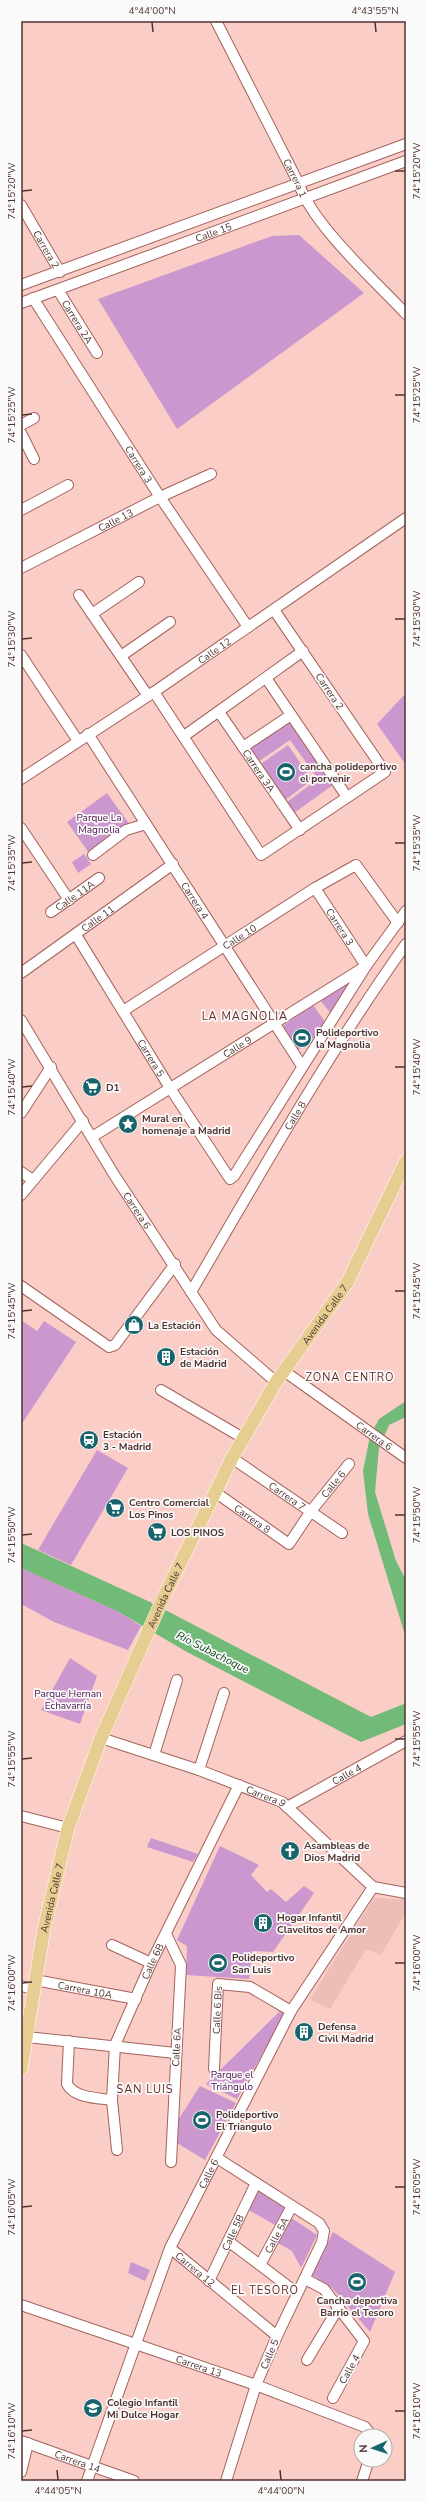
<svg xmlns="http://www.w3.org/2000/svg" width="427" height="2502" viewBox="0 0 427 2502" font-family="'Nunito Sans',sans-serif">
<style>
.built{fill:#edbdb7}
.green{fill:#cc97ce}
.water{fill:#72ba77}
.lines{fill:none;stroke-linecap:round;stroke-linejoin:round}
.minor-casing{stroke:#a4625c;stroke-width:12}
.major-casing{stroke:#fff;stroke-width:14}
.minor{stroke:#fff;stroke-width:10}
.major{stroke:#e6cd91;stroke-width:13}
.ticks{fill:none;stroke:#503330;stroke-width:1.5}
.labels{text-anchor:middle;stroke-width:3.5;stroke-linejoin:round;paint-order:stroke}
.street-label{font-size:10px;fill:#503330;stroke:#fafafa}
.poi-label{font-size:10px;font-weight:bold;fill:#503330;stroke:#fafafa;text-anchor:start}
.park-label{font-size:10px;fill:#4e1251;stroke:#fafafa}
.neighbourhood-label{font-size:11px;letter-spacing:1px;fill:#642925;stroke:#fafafa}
.water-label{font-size:11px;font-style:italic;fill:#0e4317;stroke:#fafafa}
.neatline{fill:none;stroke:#503330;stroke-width:1.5}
.ticks-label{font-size:10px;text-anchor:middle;fill:#503330}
</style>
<rect width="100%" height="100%" fill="#facdc7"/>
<path class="built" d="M374,1898L406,1899V1912L381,1955L366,1949L330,2009L310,1999Z"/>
<path class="green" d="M299,235L364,293L177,429L98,299L272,236Z
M406,693V765L377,724Z
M290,722L333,785L294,813L287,802L318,779L290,740L258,762L249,750Z
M288,745L312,780L285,800L259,765Z
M107,793L130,825L89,853L67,822Z
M84,854L91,864L78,873L72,862Z
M351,981L331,1014L320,1000Z
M313,1005L328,1026L298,1050L283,1026Z
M21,1320L37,1331L44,1321L76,1342L21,1425Z
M97,1450L128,1468L71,1565L38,1550Z
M21,1568L117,1611L141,1626L128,1650L54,1622L21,1604Z
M70,1658L97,1676L80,1724L41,1710Z
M151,1838L198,1854L193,1862L147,1847Z
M220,1846L259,1865L251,1875L267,1892L271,1889L286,1902L304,1886L314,1893L273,1952L252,1951L249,1979L186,1975L187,1946L177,1940Z
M282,2009L286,2012L237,2099L206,2084Z
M200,2086L236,2103L205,2160L167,2137Z
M257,2189L287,2206L275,2225L247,2209Z
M290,2217L317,2235L301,2268L292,2251L276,2242Z
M333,2232L395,2272L370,2332L333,2289L312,2275Z
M131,2262L150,2270L145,2281L128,2273Z"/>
<path class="water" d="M406,1401V1417L389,1425L379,1448L375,1492L396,1561L406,1580V1638L368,1514L363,1471L370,1436L379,1419Z
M21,1543L150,1602L371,1717L404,1704L406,1698V1724L361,1742L187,1652L117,1611L21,1568Z"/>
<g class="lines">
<g class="minor-casing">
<g id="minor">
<path id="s1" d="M216,21L299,184C312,224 376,282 406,314"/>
<path id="s2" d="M21,205L60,272"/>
<path d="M21,285L406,144"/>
<path id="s3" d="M58,290L97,353"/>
<path id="s4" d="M33,298L160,497L248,627"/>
<path id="s5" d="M21,303L406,161"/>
<path d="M21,425L34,418"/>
<path d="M21,433L34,459"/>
<path d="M21,510L68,485"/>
<path id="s6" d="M21,568L160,497L211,474"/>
<path d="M79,595L148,696"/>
<path d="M92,614L139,582"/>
<path d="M21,655L78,741"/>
<path d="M121,656L170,622"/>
<path d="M266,678L347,797"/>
<path d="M154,692L261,855L385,772L274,610"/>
<path id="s7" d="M219,712L300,830"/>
<path id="s8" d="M88,734L302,1066"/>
<path d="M184,736L303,651"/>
<path d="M243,747L291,715"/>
<path id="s9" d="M21,779L154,692L406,518"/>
<path d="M21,828L69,900"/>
<path d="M93,855L126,830L146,824"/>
<path id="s10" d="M315,888L366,966"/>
<path id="s11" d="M51,912L99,878"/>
<path id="s12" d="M76,935L170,1088L230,1179L234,1176L366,966"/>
<path id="s13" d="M21,973L173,864"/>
<path id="s14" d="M123,1011L315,888L356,865L398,923"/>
<path id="s15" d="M21,1020L113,1173L216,1330L276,1382"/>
<path d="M21,1113L51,1067"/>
<path id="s16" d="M92,1137L366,966L406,911"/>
<path d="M21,1172L33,1180"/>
<path d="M21,1195L83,1121"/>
<path d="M21,1286L109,1347L115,1345L175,1264"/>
<path id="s17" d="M191,1292C260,1174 327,1055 406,944"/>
<path id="s18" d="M284,1371L406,1458"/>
<path d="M161,1390L243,1438"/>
<path id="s19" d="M232,1458L342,1533"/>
<path id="s20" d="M215,1492L289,1544L311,1511L349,1464"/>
<path id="s21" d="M101,1738L199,1770L282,1802L373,1887L406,1893"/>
<path d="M154,1755L177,1680"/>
<path d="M199,1770L224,1693"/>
<path id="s22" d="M287,1807L406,1741"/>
<path d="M21,1816L68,1828"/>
<path d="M167,1936L181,1965L171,2162"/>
<path d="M112,1945L151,1963"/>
<path id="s23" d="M35,1980L136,1999"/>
<path d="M21,1986L33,1989"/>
<path d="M27,2037L175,2053"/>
<path d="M69,2041L67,2084C74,2098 98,2098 112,2100"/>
<path id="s24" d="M214,2069L218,1984L250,1987L291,2011"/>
<path id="s25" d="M117,2150L112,2100L115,2045L151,1963L239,1785"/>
<path d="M217,2158L319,2223L324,2231L322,2242L277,2336L256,2385L226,2481"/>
<path d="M228,2241L297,2293"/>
<path id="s26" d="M170,2248L277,2336"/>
<path id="s27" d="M260,2265L292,2206"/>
<path d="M305,2279L324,2289L364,2341L333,2398"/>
<path id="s28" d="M209,2281L256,2183"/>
<path id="s29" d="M21,2305L256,2385L365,2427L372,2436"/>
<path d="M307,2360L339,2307"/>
<path id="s30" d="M21,2441L134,2481"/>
<path d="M21,2472L28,2443"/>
<path id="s31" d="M87,2481L170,2248L291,2011L373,1887"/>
<path d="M362,2481L369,2460"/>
</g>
</g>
<g class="major-casing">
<g id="major">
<path id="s32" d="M21,2069L44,1929L68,1828L101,1738L164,1596L232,1458L276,1382L347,1283L406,1161"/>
</g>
</g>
<use href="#minor" class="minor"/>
<use href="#major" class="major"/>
</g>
<path class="ticks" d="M152,22L153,32M375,22L376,32M395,171H405M22,191L32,190M395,395H405M22,415L32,414M395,619H405M22,639L32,638M395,843H405M22,863L32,862M395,1067H405M22,1087L32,1086M395,1291H405M22,1311L32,1310M395,1515H405M22,1535L32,1534M395,1739H405M22,1759L32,1758M395,1963H405M22,1983L32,1982M395,2187H405M22,2207L32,2206M395,2411H405M22,2431L32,2430M57,2470L58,2480M280,2470L281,2480"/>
<defs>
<g id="stadium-disc" transform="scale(1)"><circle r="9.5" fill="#17646d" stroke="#fafafa"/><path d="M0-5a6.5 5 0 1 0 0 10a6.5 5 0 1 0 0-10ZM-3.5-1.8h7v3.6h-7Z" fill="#fff"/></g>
<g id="supermarket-disc" transform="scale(1)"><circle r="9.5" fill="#17646d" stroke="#fafafa"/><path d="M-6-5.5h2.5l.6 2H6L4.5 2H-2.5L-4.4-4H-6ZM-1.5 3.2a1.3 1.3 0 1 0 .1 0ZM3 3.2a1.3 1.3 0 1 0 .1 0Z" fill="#fff"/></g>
<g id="sight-disc" transform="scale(1)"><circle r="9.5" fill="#17646d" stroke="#fafafa"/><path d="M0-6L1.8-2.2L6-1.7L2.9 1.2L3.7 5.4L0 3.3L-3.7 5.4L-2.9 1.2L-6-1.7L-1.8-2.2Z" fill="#fff"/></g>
<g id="shop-disc" transform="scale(1)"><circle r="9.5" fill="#17646d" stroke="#fafafa"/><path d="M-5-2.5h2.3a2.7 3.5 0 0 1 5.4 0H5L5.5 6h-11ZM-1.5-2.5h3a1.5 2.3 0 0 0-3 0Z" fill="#fff"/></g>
<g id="building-disc" transform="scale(1)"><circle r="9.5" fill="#17646d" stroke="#fafafa"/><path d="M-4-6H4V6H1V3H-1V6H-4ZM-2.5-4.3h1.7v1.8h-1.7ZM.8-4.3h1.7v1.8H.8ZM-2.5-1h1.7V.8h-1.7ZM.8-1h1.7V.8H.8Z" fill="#fff"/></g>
<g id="station-disc" transform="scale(1)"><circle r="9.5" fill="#17646d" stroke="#fafafa"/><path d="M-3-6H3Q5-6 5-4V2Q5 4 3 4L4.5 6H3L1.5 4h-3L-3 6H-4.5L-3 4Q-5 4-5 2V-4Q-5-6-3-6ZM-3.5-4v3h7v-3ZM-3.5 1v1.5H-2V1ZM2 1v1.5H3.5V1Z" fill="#fff"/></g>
<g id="church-disc" transform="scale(1)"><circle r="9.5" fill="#17646d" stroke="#fafafa"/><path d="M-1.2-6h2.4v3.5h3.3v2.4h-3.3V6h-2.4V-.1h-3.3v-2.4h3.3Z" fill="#fff"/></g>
<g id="school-disc" transform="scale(1)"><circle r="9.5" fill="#17646d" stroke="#fafafa"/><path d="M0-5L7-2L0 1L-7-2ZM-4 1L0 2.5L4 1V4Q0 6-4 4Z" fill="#fff"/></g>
</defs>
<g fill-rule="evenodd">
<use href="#stadium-disc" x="286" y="772"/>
<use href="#stadium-disc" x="302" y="1038"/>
<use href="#supermarket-disc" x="92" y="1087"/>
<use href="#sight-disc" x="128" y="1124"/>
<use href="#shop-disc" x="134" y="1325"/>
<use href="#building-disc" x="166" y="1357"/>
<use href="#station-disc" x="89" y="1440"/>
<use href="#supermarket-disc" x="115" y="1508"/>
<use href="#supermarket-disc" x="157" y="1532"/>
<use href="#church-disc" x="290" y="1851"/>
<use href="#building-disc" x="263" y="1923"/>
<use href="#stadium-disc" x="218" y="1963"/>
<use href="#building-disc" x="304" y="2032"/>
<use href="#stadium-disc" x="202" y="2120"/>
<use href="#stadium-disc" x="357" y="2282"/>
<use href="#school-disc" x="93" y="2408"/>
</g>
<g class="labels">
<g class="street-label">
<text dy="4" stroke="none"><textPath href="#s1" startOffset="176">Carrera 1</textPath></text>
<text dy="4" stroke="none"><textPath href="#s5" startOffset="205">Calle 15</textPath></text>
<text dy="4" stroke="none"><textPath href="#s2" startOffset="51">Carrera 2</textPath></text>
<text dy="4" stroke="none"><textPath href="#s3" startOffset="37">Carrera 2A</textPath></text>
<text dy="4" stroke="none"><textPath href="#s4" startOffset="197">Carrera 3</textPath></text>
<text dy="4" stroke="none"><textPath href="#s6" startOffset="106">Calle 13</textPath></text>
<text dy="4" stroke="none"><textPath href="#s9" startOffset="232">Calle 12</textPath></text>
<text transform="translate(330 691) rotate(56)" y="4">Carrera 2</text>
<text dy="4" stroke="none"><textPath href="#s7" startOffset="71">Carrera 3A</textPath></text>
<text dy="4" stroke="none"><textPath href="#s11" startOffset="29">Calle 11A</textPath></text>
<text dy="4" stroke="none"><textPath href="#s8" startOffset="198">Carrera 4</textPath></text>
<text dy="4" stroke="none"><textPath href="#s13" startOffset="94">Calle 11</textPath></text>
<text dy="4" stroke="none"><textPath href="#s10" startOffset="46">Carrera 3</textPath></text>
<text dy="4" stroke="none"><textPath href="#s14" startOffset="138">Calle 10</textPath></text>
<text dy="4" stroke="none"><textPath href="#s16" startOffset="171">Calle 9</textPath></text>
<text dy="4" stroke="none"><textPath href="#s12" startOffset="144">Carrera 5</textPath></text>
<text dy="4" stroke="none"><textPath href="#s17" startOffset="205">Calle 8</textPath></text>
<text dy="4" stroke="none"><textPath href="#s15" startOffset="223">Carrera 6</textPath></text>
<text dy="4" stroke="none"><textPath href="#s32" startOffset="822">Avenida Calle 7</textPath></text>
<text dy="4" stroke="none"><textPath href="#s18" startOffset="111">Carrera 6</textPath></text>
<text dy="4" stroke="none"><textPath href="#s20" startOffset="165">Calle 6</textPath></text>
<text dy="4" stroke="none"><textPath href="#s19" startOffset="67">Carrera 7</textPath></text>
<text dy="4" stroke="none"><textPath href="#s20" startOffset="46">Carrera 8</textPath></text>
<text dy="4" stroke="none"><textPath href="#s32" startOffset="498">Avenida Calle 7</textPath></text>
<text dy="4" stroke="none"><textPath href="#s22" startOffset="68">Calle 4</textPath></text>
<text dy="4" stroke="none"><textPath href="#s21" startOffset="175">Carrera 9</textPath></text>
<text dy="4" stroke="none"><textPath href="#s32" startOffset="174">Avenida Calle 7</textPath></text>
<text dy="4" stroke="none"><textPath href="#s25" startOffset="197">Calle 6B</textPath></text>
<text dy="4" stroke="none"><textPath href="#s23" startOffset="51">Carrera 10A</textPath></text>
<text dy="4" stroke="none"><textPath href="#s24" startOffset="59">Calle 6 Bis</textPath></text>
<text transform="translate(176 2047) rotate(-87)" y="4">Calle 6A</text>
<text dy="4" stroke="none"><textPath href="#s31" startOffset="331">Calle 6</textPath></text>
<text dy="4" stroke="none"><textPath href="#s28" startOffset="54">Calle 5B</textPath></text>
<text dy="4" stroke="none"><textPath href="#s27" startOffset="34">Calle 5A</textPath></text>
<text dy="4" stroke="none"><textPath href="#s26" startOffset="33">Carrera 12</textPath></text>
<text transform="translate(269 2354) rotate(-67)" y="4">Calle 5</text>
<text dy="4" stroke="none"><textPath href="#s29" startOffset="188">Carrera 13</textPath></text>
<text transform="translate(349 2369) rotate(-61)" y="4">Calle 4</text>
<text dy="4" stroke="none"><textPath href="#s30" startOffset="60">Carrera 14</textPath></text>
</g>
<g class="poi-label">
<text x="300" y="770">cancha polideportivo<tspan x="300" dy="12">el porvenir</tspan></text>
<text x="316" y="1036">Polideportivo<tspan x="316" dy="12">la Magnolia</tspan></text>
<text x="106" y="1091">D1</text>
<text x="142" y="1122">Mural en<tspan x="142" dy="12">homenaje a Madrid</tspan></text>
<text x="148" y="1329">La Estación</text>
<text x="180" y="1355">Estación<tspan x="180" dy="12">de Madrid</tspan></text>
<text x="103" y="1438">Estación<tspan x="103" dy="12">3 - Madrid</tspan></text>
<text x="129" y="1506">Centro Comercial<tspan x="129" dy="12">Los Pinos</tspan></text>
<text x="171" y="1536">LOS PINOS</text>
<text x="304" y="1849">Asambleas de<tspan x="304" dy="12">Dios Madrid</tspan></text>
<text x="277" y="1921">Hogar Infantil<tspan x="277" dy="12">Clavelitos de Amor</tspan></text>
<text x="232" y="1961">Polideportivo<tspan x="232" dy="12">San Luis</tspan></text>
<text x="318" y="2030">Defensa<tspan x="318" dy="12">Civil Madrid</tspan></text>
<text x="216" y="2118">Polideportivo<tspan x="216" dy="12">El Triangulo</tspan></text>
<text x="357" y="2304" text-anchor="middle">Cancha deportiva<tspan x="357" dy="12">Barrio el Tesoro</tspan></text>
<text x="107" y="2406">Colegio Infantil<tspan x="107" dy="12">Mi Dulce Hogar</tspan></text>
</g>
<g class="park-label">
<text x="99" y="821">Parque La<tspan x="99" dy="12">Magnolia</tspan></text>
<text x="68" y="1697">Parque Hernan<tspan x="68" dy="12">Echavarría</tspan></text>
<text x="232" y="2078">Parque el<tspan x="232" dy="12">Triángulo</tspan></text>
</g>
<g class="neighbourhood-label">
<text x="245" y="1020">LA MAGNOLIA</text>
<text x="350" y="1381">ZONA CENTRO</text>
<text x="145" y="2093">SAN LUIS</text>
<text x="265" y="2294">EL TESORO</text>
</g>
<g class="water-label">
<text transform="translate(213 1652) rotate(27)" y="4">Río Subachoque</text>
</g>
</g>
<rect width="427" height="2502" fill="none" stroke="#fafafa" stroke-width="44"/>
<g transform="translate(373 2448) rotate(267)"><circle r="19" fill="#fafafa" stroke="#b6aaa9"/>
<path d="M0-3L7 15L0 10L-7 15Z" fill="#17646d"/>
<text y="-6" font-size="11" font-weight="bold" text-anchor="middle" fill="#503330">N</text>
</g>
<rect x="22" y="22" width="383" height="2458" class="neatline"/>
<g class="ticks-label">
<text x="152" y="14">4°44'00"N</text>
<text x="375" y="14">4°43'55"N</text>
<text transform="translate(416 171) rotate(-90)" y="4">74°15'20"W</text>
<text transform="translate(11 191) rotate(-90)" y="4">74°15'20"W</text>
<text transform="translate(416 395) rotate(-90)" y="4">74°15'25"W</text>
<text transform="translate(11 415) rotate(-90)" y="4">74°15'25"W</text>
<text transform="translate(416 619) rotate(-90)" y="4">74°15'30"W</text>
<text transform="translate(11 639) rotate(-90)" y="4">74°15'30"W</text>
<text transform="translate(416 843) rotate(-90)" y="4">74°15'35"W</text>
<text transform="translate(11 863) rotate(-90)" y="4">74°15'35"W</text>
<text transform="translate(416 1067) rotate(-90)" y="4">74°15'40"W</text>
<text transform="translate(11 1087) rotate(-90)" y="4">74°15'40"W</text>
<text transform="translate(416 1291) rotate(-90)" y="4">74°15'45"W</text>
<text transform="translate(11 1311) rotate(-90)" y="4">74°15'45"W</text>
<text transform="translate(416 1515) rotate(-90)" y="4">74°15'50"W</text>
<text transform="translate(11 1535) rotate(-90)" y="4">74°15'50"W</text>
<text transform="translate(416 1739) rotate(-90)" y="4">74°15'55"W</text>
<text transform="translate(11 1759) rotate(-90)" y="4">74°15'55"W</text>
<text transform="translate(416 1963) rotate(-90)" y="4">74°16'00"W</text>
<text transform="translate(11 1983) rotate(-90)" y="4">74°16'00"W</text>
<text transform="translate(416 2187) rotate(-90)" y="4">74°16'05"W</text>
<text transform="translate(11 2207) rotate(-90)" y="4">74°16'05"W</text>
<text transform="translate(416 2411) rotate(-90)" y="4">74°16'10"W</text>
<text transform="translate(11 2431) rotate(-90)" y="4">74°16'10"W</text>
<text x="58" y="2494">4°44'05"N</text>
<text x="281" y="2494">4°44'00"N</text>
</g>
</svg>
